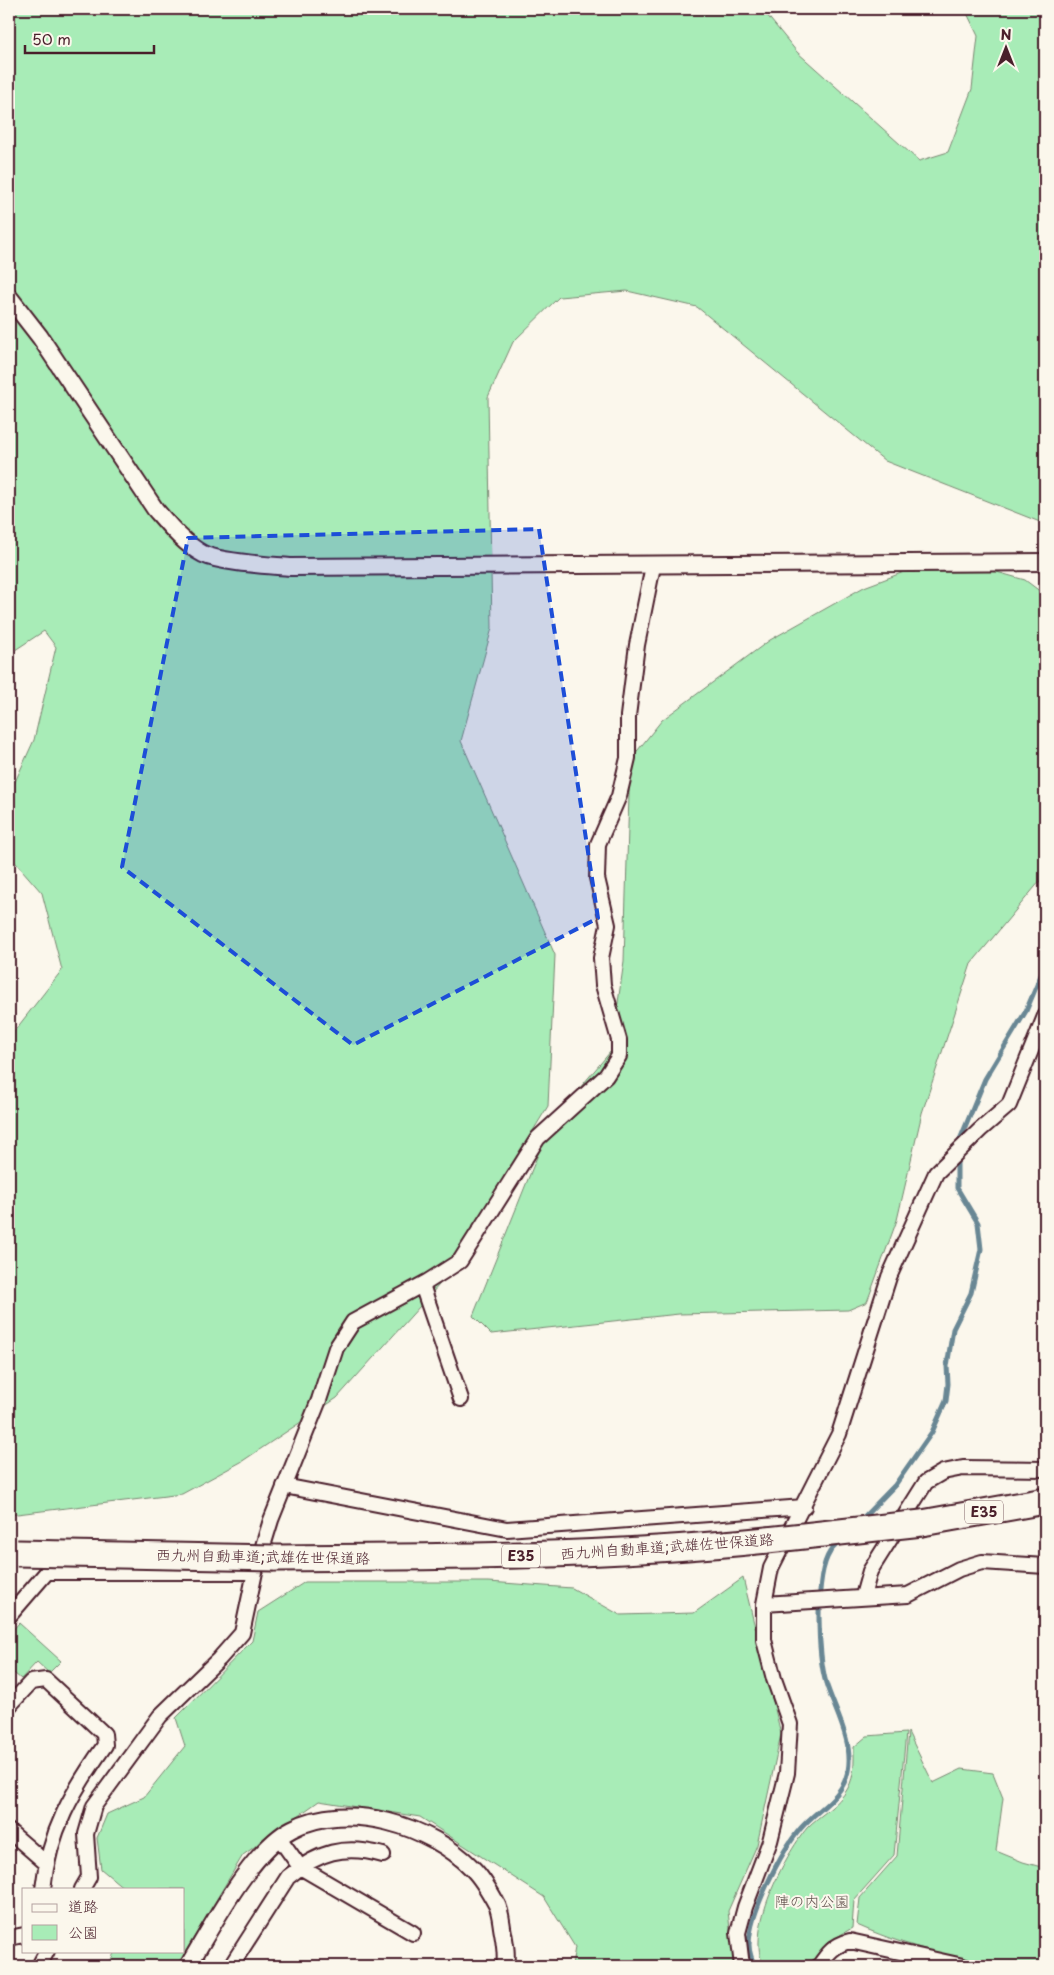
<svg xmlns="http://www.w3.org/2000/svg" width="1054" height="1975" viewBox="0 0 1054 1975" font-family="'Playpen Sans','Klee One',sans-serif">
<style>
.green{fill:#a8ecb7;stroke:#798671}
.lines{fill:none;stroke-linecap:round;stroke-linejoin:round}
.stream{stroke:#698794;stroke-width:5}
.minor-casing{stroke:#4a1f2b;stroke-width:18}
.tertiary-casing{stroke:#4a1f2b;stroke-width:20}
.motorway-casing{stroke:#4a1f2b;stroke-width:29}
.minor{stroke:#fbf7ec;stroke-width:14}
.tertiary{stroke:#fbf7ec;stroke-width:16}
.motorway{stroke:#fbf7ec;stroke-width:25}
.motorway-bridge-casing{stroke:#4a1f2b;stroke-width:29;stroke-linecap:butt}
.motorway-bridge{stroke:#fbf7ec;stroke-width:25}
.marked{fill:#1d4ed8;fill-opacity:0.2;stroke:#1d4ed8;stroke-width:4;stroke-dasharray:10 6;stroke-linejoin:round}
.labels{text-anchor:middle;stroke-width:4;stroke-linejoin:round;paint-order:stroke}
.shield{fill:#fbf7ec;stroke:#7f6065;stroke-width:1}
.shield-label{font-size:14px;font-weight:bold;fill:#4a1f2b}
.street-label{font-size:15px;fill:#4a1f2b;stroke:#fbf7ec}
.park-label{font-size:15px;fill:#62524e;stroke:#fbf7ec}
</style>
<rect width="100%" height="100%" fill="#fbf7ec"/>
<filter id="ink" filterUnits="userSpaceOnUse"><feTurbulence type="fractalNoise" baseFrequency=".02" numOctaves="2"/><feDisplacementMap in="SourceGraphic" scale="10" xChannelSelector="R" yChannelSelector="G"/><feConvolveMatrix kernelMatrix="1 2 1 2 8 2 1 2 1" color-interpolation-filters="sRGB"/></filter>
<g filter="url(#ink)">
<path class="green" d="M9,9H762L797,52L919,161L948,152L972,89L978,36L965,9H1045V524L885,461L697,307L627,291L559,297L513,342L488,397L492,628L461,741L555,955L548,1106L439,1285L337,1398L241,1462L182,1494L9,1515V1038L62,970L42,893L9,855V795L34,740L56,647L44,631L9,654Z
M958,561L1025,580L1045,595V875L971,964L922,1113L897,1220L867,1302L848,1310L679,1314L491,1334L473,1316L551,1122L611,1051L624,961L630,760L662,720L770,640L864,587L912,569Z
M743,1578L781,1734L757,1845L728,1911L734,1965L643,1966L635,1961L633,1966H572L575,1947L544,1897L420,1817L319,1801L243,1855L177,1966H108L115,1951H184V1889H125L101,1869L97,1838L107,1814L144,1797L185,1746L176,1718L252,1641L258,1612L305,1582H489L572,1588L620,1615L694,1613Z
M19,1623L61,1661L49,1673L37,1662L21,1679L9,1669V1634Z
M908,1732L933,1783L962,1769L993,1773L1003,1798L996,1851L1023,1862L1045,1868V1966C983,1966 915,1951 857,1925L860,1898L897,1856Z
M906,1733L894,1855L854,1900L852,1928L827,1943L813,1966H764C745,1932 784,1856 807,1828C820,1814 838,1807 848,1788C855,1775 854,1762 854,1747L867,1736Z"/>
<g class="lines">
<path class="stream" d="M957,1147L985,1079L1026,1011L1045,966
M860,1521L895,1485L932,1432L946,1401L948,1384L947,1366L953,1329L971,1293L981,1249L978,1223L957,1188V1155
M755,1966C752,1961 749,1951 749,1945C749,1914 781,1851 801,1828C817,1809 843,1798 848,1771C854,1742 834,1709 826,1683C818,1656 814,1576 830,1552C832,1548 837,1545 840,1541"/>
<g class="minor-casing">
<path id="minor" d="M422,1285L461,1399
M284,1486L507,1529L804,1507
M863,1596L870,1571L926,1482L943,1472L963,1468L1045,1469
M764,1604L908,1595L959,1569L982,1562L1045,1566
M9,1616L47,1572H255
M9,1706L31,1682L46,1680L104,1734L105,1745C72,1792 49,1831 43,1889
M9,1831L46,1863
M280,1839L300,1867L413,1933
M82,1889L89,1877L86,1834L94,1806L160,1716L219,1659L242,1633L255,1572L271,1520L319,1400L336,1348L353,1322L427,1282L460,1261L538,1138L606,1076L619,1056V1040L603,985L601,958L608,925L597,878L598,844L619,796L628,758V716L637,645L653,566
M9,1938L24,1935
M39,1966L47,1951
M231,1966L288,1877C318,1852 344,1844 383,1855
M742,1966L738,1933L745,1907L770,1841L787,1773L790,1724L774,1679L764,1640V1604L771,1568L839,1434L889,1277L936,1173L980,1130L1009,1105L1045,1016
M819,1966C828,1953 834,1945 850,1941L963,1966"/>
</g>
<g class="tertiary-casing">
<path id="tertiary" d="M9,297L40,337L155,509C168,524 184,544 203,554C222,563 268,565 290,567L1045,562
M188,1966C212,1927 251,1850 292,1829C348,1800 430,1825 473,1869C482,1878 490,1892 496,1903C501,1911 501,1924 503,1933C505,1944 507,1955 505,1966"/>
</g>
<g class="motorway-casing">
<path id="motorway" d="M922,1523L1045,1501
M274,1558C439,1557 603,1557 767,1540"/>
</g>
<use href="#minor" class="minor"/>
<use href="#tertiary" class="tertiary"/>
<use href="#motorway" class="motorway"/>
<g class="motorway-bridge-casing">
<path id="motorway-bridge" d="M767,1540L922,1523
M17,1553L274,1558"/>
</g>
<use href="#motorway-bridge" class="motorway-bridge"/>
</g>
</g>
<path class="marked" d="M539,529L598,918L353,1045L122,867L188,538Z"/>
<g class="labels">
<g class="shield">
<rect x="965" y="1500.5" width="38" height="23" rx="4"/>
<rect x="502" y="1544.5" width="38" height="23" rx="4"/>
</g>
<g class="shield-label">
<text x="984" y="1517">E35</text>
<text x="521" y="1561">E35</text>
</g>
<g class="street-label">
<text transform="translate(667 1547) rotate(-4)" y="5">西九州自動車道;武雄佐世保道路</text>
<text transform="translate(263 1557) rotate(1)" y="5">西九州自動車道;武雄佐世保道路</text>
</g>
<g class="park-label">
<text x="812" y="1907">陣の内公園</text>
</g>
</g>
<rect width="1054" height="1975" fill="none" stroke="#fbf7ec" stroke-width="30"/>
<rect x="15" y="15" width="1024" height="1945" fill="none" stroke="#4a1f2b" stroke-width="2" filter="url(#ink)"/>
<rect x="22" y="1888" width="162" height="65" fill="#fbf7ec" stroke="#b4a19f"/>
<rect x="32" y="1904" width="25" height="8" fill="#fbf7ec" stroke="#b4a19f"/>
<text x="68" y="1912" font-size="15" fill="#4a1f2b">道路</text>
<rect x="32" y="1925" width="25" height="15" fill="#a8ecb7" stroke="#b4a19f"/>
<text x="68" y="1938" font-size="15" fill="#4a1f2b">公園</text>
<g transform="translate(1006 48)" stroke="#fbf7ec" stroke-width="4" paint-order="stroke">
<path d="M0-4L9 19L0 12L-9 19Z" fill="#4a1f2b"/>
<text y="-8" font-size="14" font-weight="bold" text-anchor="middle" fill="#4a1f2b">N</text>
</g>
<path d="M25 45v8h129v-8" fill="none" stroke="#4a1f2b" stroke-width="2.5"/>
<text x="32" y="45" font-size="15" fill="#4a1f2b" stroke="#fbf7ec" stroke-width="4" paint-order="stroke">50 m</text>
</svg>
